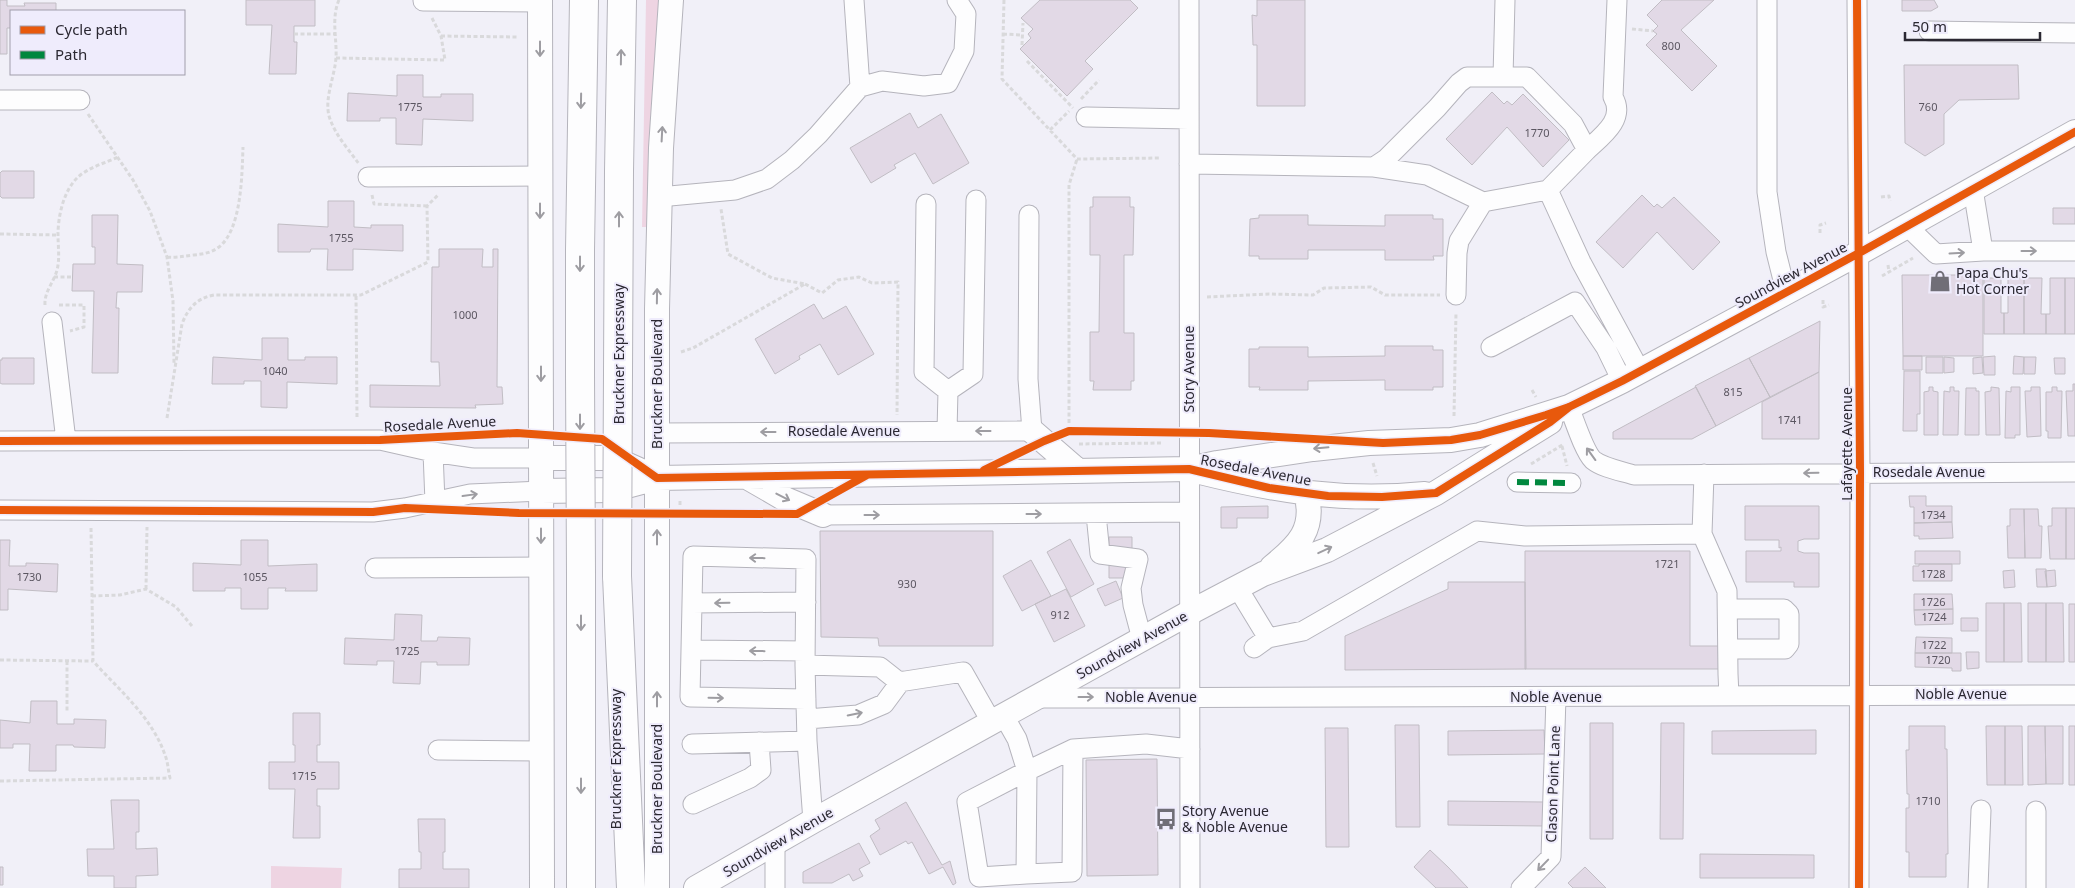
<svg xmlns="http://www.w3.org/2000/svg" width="2075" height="888" viewBox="0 0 2075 888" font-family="'Noto Sans',sans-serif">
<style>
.green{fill:#eed4e2}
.building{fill:#e2d9e6;stroke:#c1bdc4}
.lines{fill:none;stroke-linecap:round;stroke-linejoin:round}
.minor-casing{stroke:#b5b4bc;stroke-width:21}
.major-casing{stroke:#b5b4bc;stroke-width:26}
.highway-casing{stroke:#b5b4bc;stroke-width:30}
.path{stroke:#d9d9db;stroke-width:3;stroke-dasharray:4 2.5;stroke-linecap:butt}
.minor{stroke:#fdfdfe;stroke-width:19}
.major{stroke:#fdfdfe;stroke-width:24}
.highway{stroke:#fdfdfe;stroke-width:28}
.highway-bridge-casing{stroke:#b5b4bc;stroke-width:30;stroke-linecap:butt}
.highway-bridge{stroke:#fdfdfe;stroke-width:28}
.quiet{stroke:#00873e;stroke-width:6;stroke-dasharray:12 6;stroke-linecap:butt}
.cycleway-casing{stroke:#efecfc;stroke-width:11}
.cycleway{stroke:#e8590c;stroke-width:8}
.oneway{stroke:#9e9da2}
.labels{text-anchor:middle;stroke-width:4;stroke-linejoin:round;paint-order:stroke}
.number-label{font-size:11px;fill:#5b5661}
.poi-label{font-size:14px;fill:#2b2832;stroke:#efecfc;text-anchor:start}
.street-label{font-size:14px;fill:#2b2832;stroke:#efecfc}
</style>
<rect width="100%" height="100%" fill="#f1f0f8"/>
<path class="green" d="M646,0H659L648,227H642Z
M271,866L342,868L341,888H271Z"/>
<path class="building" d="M0,0H7V6H25L24,3H56V11H11V28H7V54H0Z
M246,0H315V26H294V42H297L296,74H269L272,25H246Z
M1040,0H1130L1138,8L1085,61L1093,69L1067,96L1020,49L1031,38L1028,34L1033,29L1021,18Z
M1257,0H1305V106H1257V45H1253L1252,15L1257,16Z
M1662,0H1714L1681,30L1717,66L1692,91L1646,45L1657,34L1653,31L1658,26L1647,15Z
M1902,0H1934L1938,7L1931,11H1902Z
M1904,65H2018L2019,99L1959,100L1944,114V144L1925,156L1905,143Z
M397,75H423V97H441V94H473V121L423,119L422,145L396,144V118H380V121H347L348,93L397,96Z
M1492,92L1504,104L1507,101L1512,105L1523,94L1569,140L1543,167L1507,127L1472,165L1446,139Z
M910,113L918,128L941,114L969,163L933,184L915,153L894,165L896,168L871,183L850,148Z
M2,171H34V198H2L0,196V173Z
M1642,195L1654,207L1657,204L1662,208L1674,197L1720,242L1693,270L1657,232L1623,268L1596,242Z
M1093,197H1130V207H1134L1133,255H1124V333H1134V381H1131V390H1093L1094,381H1090V332H1099L1100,255H1090V207H1093Z
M328,201H354V227L371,228V225H403V251L353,249V270H327L328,249H311L310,252H278V224L328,227Z
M2053,208H2075V224H2053Z
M92,215H118L117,264L143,265L142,292H117L116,308H119L118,373H92L94,291H72L73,264H95V247H92Z
M1259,215H1308V225L1385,226V215H1433V219H1443V256H1433L1434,260H1385V250H1308V259H1259V256H1249L1250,219L1259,218Z
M439,249H483L482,267H493V249H498L497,387H502L503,404L475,405L476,408L370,407V385L440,386L439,362H431L432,267H439Z
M1902,275H1983V356H1903Z
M1984,278H2001V313H2004V334H1984Z
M2008,278H2024V334H2004V313H2008Z
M2024,278H2042L2041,314H2046V334H2024Z
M2050,278H2065V334H2046V314H2050Z
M2065,278H2075V334H2065Z
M814,304L823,319L846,306L874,354L838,375L820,344L799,356L800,359L775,374L755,339Z
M1820,321L1819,372L1770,397L1749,358Z
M262,338H288V360H305V357H337V384L287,382V408L261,407V381H244V384H212L213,357L262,360Z
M1385,346H1433V350H1443V387H1433V390H1385V380L1308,381V390H1259L1260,387H1249V349H1259V347H1308V357L1385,356Z
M1903,356H1922V370H1903Z
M1995,356V375H1984L1983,357Z
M2014,356L2024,357L2023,374H2013Z
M1926,357H1943V373H1926Z
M1944,357L1954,358V372L1944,373Z
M1982,357L1983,373L1973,374V358Z
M2024,357H2036L2035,374H2024Z
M2,358H34V384H2L0,383V360H2Z
M1749,358L1770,397L1716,426L1695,386Z
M2054,358H2065V374H2055Z
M1904,371H1920V414H1917V431H1903Z
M1819,372V439H1762V402Z
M2073,384H2075V436H2068L2066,391H2073Z
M1696,387L1716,426L1692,439H1613V432Z
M1929,387H1933V391L1938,392V435H1924V392L1929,391Z
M1950,387H1954V391H1959L1958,435H1943L1944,391L1950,392Z
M1991,387L1999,388L2000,435H1986L1985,392L1991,391Z
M2011,387H2020V435H2015V438H2005L2006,391L2011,392Z
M2031,387H2040L2041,436L2027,437L2025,391H2031Z
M2052,387H2057V391H2062L2061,438H2048V431H2046V392H2052Z
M1966,388H1976V391H1979V435H1965Z
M1909,496H1926V506H1952V522L1914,523V507H1910Z
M1268,506V518H1237V528H1221V507Z
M1745,506H1819V539H1804L1798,541V551L1804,553H1819V587H1794V582H1746V551H1781V547L1779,548V540H1745Z
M2052,508H2066V559H2050L2048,526H2052Z
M2066,508H2075V559H2066Z
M2010,509H2024L2025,558H2008L2007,526H2010Z
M2024,509H2038L2039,526H2042L2041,558H2025Z
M1952,522L1953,538L1919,539V536H1914V523Z
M820,531H993V646H879L878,638L821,637Z
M1109,537H1132V578H1109Z
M1070,539L1094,584L1071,597L1047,552Z
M0,540H10L9,566H26V563L58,564L57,592L8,589V610H0Z
M241,540H268V566L317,564V591H285L286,588H268V609H241V588H225V591H193V563L241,565Z
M1525,551H1690V646H1719V669H1525Z
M1915,551H1960V564H1915Z
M1031,560L1051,596L1022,611L1003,576Z
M1919,564H1952V581H1913V566H1919Z
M2036,569H2046L2047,587H2037Z
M2014,570L2015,587L2004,588L2003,571Z
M2055,570L2056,586L2047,587L2045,571Z
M1116,581L1123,598L1105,606L1097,589Z
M1448,582H1525L1526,669L1345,670V636L1448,589Z
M1066,589L1085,626L1054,642L1035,604Z
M1914,594H1952L1953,609L1914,610Z
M1986,603H2004V662H1986Z
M2004,603H2021L2022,662H2004Z
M2028,603H2046V662H2028Z
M2046,603H2063L2064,662H2046Z
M2069,604H2075V662H2069Z
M1953,609V624L1915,625L1914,610Z
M395,614L422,615L421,641H437L438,637L470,638L469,665H437V662H421L420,684L393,683L394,661H377V665L344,664L345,638L394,640Z
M1961,618H1978V631H1961Z
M1916,637L1952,638V653H1915Z
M1966,652H1979V668L1967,669Z
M1915,653H1961V671H1952V668L1915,667Z
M31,701H57V724H74V719L106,720L105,748L74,747L73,745H56V771H29L30,744H13V748H0V720L30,723Z
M293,713H320V745H317V762H339V789H317V806H320V838H293L295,789H269V762H295V745H293Z
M1590,723H1613V839H1590Z
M1661,723H1684L1683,839H1660Z
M1395,725H1419L1420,827H1396Z
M1909,726H1945V749H1947L1948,854H1946V877H1909V852H1906V808H1909V794H1907L1906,750H1909Z
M1986,726H2005V785H1987Z
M2005,726H2022L2023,785H2005Z
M2028,726H2045L2046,784L2028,785Z
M2045,726H2063V784H2046Z
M2069,726H2075V785H2069Z
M1325,728H1348L1349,847H1326Z
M1544,730L1545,754L1448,755V731Z
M1816,730V754H1712V731Z
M1157,759L1158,875L1087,876L1086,760Z
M111,800H139V832H136V849L157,848L158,875L136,876V888H114V876H88L87,849H114Z
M1448,801L1544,802V826L1448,825Z
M906,802L942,865L950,861L956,883L953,885L943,867L929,874L912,842L908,844L906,841L880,855L870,836L880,829L875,820Z
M418,819H445V852H443V869H469V888H399V869H421V852H419Z
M859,843L870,863L859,869L863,876L853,881L849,874L832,883H803V872Z
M1430,850L1448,867L1468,888H1436L1414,867Z
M1700,854L1814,855V878H1700Z
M0,867H3V885H0Z
M1585,867L1606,888H1573L1568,883Z"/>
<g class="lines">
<g class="minor-casing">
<path id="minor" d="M854,0L860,87
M1189,0L1190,888
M1767,0V192L1776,252L1786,292
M1857,0L1860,472L1859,888
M423,1L540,2
M1929,31L2075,33
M1503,77L1505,0
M0,100H80
M1086,117L1189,119
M1587,150C1602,136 1626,119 1613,97L1617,0
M1189,164L1374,167L1386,159L1437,108L1459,83L1467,77H1527L1573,124L1587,150L1548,190L1483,202
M1374,167L1427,175L1483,202L1459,241L1457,253L1456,295
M368,177L540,176
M1973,189L1983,251
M1548,190L1581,262L1640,371
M659,197L735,190L767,179L792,160L818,135L860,87L882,81L924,86L948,83L964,51L966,14L957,0
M926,204L924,372L948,391L947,431
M1907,226L1936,254L1983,251H2075
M52,322L66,441
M1491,347L1575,302L1606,348L1622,381
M948,391L973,374L976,200
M1569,407C1574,419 1584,451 1593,460C1603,468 1621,471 1634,475L2075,472
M657,433L1032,431L1028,379L1029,215
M0,441L380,440L433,452L473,458H541
M433,452L435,502
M1517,482L1571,483
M0,510L373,512L405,508L470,494L541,491
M1096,514L1100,554L1138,559L1131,588L1133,605L1142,639
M823,515L1189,512
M1702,534L1727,591L1728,674L1729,696
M375,568L541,567
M1237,587L1268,638
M692,603L806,602
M1254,648L1268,638L1303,631L1477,531L1525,536L1702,534L1704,474
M1728,649H1785L1789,644V614L1784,609H1728
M691,650L805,651
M1037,698L2075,695
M806,699L690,697L693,556L806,559L805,665L880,667L899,682L963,672L992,723
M1004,716L1017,739L1027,771L967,802L979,877L1026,874L1027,771L1073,749L1146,744L1190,749
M807,719L858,715L884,704L901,681
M807,741L813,821
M692,744L807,741L805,665
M438,750L542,751
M693,804L750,778L761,770L759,742
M1026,874L1072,872L1073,749
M775,888V844
M1521,888L1551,857L1556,697
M1978,888L1981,810
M2036,888V811"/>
</g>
<g class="major-casing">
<path id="major" d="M540,0L542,888
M1032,431L1077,470
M541,458H612L657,478
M1196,471C1276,491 1341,502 1425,494
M747,477L785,499L823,515
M541,491L612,490L657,478L1189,469L1217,463L1313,449L1369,443L1451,440L1480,435L1569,407L1622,381L1859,253L2075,132
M1272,567C1298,546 1316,529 1306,493
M657,888V309L661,148L671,0
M696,888L813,821L1189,613L1263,574L1327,550L1436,493L1550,422"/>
</g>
<g class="highway-casing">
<path id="highway" d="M618,373L619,171L622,0
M580,374V250L584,0
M581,574V888
M617,576L631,888"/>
</g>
<path class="path" d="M339,0C331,18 337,39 336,57C335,77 323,100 330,119C336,136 349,150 359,164
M1004,0L1002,79L1077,159L1161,158
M1632,29L1653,31
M294,34H335
M1003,34L1022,35
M441,36L518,37
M1022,45L1023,23
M336,58L445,60L441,36L432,18
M1027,61L1073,108
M1081,99L1099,80
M88,114L133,180L150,211L167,257L173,301L174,364
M1050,130L1069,111
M372,195L374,204L427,206
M1881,197L1889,196L1890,201
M1820,233V225L1826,223
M0,234L58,235
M167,257C177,258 184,256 194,255C203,254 211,253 219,247C242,229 242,173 243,147
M1888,265L1889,272
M1882,276L1913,258
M54,277H73
M805,284L822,293L838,280L859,277L872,283L898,282L897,415
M356,296L357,418
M1207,297L1269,294L1313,295L1324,288L1371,287L1385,295H1440
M1823,300V307L1829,305
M45,305C44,292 54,282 57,270C60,259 58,246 58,235C58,217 63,192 77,178C87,168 105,163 118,157
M59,305H84V327L70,331
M681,352L693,348L805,284L772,278L728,254L721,209
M1532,390L1536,397
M1454,416L1456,312
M167,418L182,324C188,308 197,298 214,295H361L428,262L427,206L438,195
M1069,423V185L1077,159
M1079,444L1161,443
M1562,446L1567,466
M1373,463L1377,476
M1531,464L1564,444
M680,501V506
M146,589L147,527
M92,596L120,595L146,589L176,607L192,626
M0,660L93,661
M67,661V711
M0,781L170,778C168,770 168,762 165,755C152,717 119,690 93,661L91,527"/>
<use href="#minor" class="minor"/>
<use href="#major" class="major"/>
<use href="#highway" class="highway"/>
<g class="highway-bridge-casing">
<path id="highway-bridge" d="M580,374L581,574
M617,576L618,373"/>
</g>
<use href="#highway-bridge" class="highway-bridge"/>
<path class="quiet" d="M1517,482L1571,483"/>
<g class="cycleway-casing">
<path id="cycleway" d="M1857,0L1860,472L1859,888
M0,441L380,440L517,433L602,439L657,478L1189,469L1269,488L1328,496L1382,497L1436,493L1550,422L1569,407
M984,470L1044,441L1069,431L1209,433L1383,443L1451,440L1480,435L1546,415L1569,407L1622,381L1859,253L2075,132
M0,510L373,512L405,508L519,513L797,514L867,475"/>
</g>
<use href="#cycleway" class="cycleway"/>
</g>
<defs><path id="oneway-shaft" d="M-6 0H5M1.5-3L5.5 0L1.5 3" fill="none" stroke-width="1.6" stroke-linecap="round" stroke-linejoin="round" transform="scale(1.25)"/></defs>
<g class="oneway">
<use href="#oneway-shaft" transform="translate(540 49) rotate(90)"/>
<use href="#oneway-shaft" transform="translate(621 57) rotate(-89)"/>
<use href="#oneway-shaft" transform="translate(581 101) rotate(91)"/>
<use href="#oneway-shaft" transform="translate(662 134) rotate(-87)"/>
<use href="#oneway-shaft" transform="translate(540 211) rotate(90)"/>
<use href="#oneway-shaft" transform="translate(619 219) rotate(-90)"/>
<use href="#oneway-shaft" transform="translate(2029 251)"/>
<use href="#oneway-shaft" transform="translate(1957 253) rotate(-3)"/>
<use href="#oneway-shaft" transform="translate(580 264) rotate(90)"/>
<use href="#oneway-shaft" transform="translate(657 296) rotate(-89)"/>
<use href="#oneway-shaft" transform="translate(541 374) rotate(90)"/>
<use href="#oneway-shaft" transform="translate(580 422) rotate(90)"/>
<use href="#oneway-shaft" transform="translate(983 431) rotate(180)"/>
<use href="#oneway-shaft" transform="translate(768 432) rotate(180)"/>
<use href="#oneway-shaft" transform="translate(1321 448) rotate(175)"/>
<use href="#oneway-shaft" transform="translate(1591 454) rotate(-126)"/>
<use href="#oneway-shaft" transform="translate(1811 473) rotate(179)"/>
<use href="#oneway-shaft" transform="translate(470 495) rotate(-8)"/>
<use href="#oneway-shaft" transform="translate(783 497) rotate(27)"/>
<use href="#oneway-shaft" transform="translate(1034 514)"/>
<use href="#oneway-shaft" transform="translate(872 515)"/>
<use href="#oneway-shaft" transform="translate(541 536) rotate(90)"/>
<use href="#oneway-shaft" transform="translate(657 537) rotate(-90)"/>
<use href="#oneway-shaft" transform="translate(1325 550) rotate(-25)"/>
<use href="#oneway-shaft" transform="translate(757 558) rotate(-179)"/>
<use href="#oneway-shaft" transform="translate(722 603) rotate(179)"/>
<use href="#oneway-shaft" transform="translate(581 623) rotate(90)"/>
<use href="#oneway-shaft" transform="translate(757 651) rotate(-179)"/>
<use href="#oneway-shaft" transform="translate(1086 697)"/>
<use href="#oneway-shaft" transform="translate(716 698) rotate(1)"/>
<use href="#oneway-shaft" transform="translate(657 699) rotate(-90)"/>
<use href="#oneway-shaft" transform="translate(855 714) rotate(-11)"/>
<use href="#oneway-shaft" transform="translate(581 786) rotate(90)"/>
<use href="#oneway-shaft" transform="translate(1543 865) rotate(134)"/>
</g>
<defs>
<g id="shop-bare" transform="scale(1.725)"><path d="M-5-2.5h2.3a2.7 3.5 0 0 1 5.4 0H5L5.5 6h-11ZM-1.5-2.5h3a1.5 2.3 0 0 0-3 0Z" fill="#706e77" stroke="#efecfc" stroke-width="2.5" paint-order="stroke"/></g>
<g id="bus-bare" transform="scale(1.725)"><path d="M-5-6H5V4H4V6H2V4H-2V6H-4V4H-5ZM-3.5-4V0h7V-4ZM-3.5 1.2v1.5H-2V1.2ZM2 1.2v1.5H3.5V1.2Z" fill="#706e77" stroke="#efecfc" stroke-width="2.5" paint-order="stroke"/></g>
</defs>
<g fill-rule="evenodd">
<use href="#shop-bare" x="1940" y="281"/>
<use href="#bus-bare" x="1166" y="819"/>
</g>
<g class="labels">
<g class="number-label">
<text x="1671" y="50">800</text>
<text x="410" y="111">1775</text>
<text x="1928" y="111">760</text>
<text x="1537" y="137">1770</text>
<text x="341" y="242">1755</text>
<text x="465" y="319">1000</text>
<text x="275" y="375">1040</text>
<text x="1733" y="396">815</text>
<text x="1790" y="424">1741</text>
<text x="1933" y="519">1734</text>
<text x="1667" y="568">1721</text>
<text x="1933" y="578">1728</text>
<text x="29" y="581">1730</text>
<text x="255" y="581">1055</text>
<text x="907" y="588">930</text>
<text x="1933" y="606">1726</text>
<text x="1060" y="619">912</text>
<text x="1934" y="621">1724</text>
<text x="1934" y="649">1722</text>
<text x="407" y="655">1725</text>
<text x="1938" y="664">1720</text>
<text x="304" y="780">1715</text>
<text x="1928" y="805">1710</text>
</g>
<g class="poi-label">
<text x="1956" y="278">Papa Chu's<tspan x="1956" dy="16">Hot Corner</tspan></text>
<text x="1182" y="816">Story Avenue<tspan x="1182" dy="16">&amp; Noble Avenue</tspan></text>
</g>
<g class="street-label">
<text transform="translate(1791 275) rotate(-28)" y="5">Soundview Avenue</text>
<text transform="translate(619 354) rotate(-90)" y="5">Bruckner Expressway</text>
<text transform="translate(1189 369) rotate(-90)" y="5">Story Avenue</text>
<text transform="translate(657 384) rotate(-90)" y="5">Bruckner Boulevard</text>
<text transform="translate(440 424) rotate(-3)" y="5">Rosedale Avenue</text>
<text x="844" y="436">Rosedale Avenue</text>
<text transform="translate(1847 444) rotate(-90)" y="5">Lafayette Avenue</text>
<text transform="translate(1256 470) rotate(11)" y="5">Rosedale Avenue</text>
<text x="1929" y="477">Rosedale Avenue</text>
<text transform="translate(1132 645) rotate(-29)" y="5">Soundview Avenue</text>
<text x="1961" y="699">Noble Avenue</text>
<text x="1151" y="702">Noble Avenue</text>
<text x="1556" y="702">Noble Avenue</text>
<text transform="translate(616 759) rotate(-90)" y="5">Bruckner Expressway</text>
<text transform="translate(1553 784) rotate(-88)" y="5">Clason Point Lane</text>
<text transform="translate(657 789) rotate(-90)" y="5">Bruckner Boulevard</text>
<text transform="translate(778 842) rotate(-30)" y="5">Soundview Avenue</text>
</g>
</g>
<rect x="10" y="10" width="175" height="65" fill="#efecfc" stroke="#a19eab"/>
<rect x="20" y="26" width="25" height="8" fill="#e8590c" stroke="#a19eab"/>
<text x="55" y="35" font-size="15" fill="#2b2832">Cycle path</text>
<rect x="20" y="51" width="25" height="8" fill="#00873e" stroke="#a19eab"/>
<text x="55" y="60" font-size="15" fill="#2b2832">Path</text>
<path d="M1905 32v8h135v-8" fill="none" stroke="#2b2832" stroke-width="2.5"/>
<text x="1912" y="32" font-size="15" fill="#2b2832" stroke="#efecfc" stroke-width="4" paint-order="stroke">50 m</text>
</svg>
